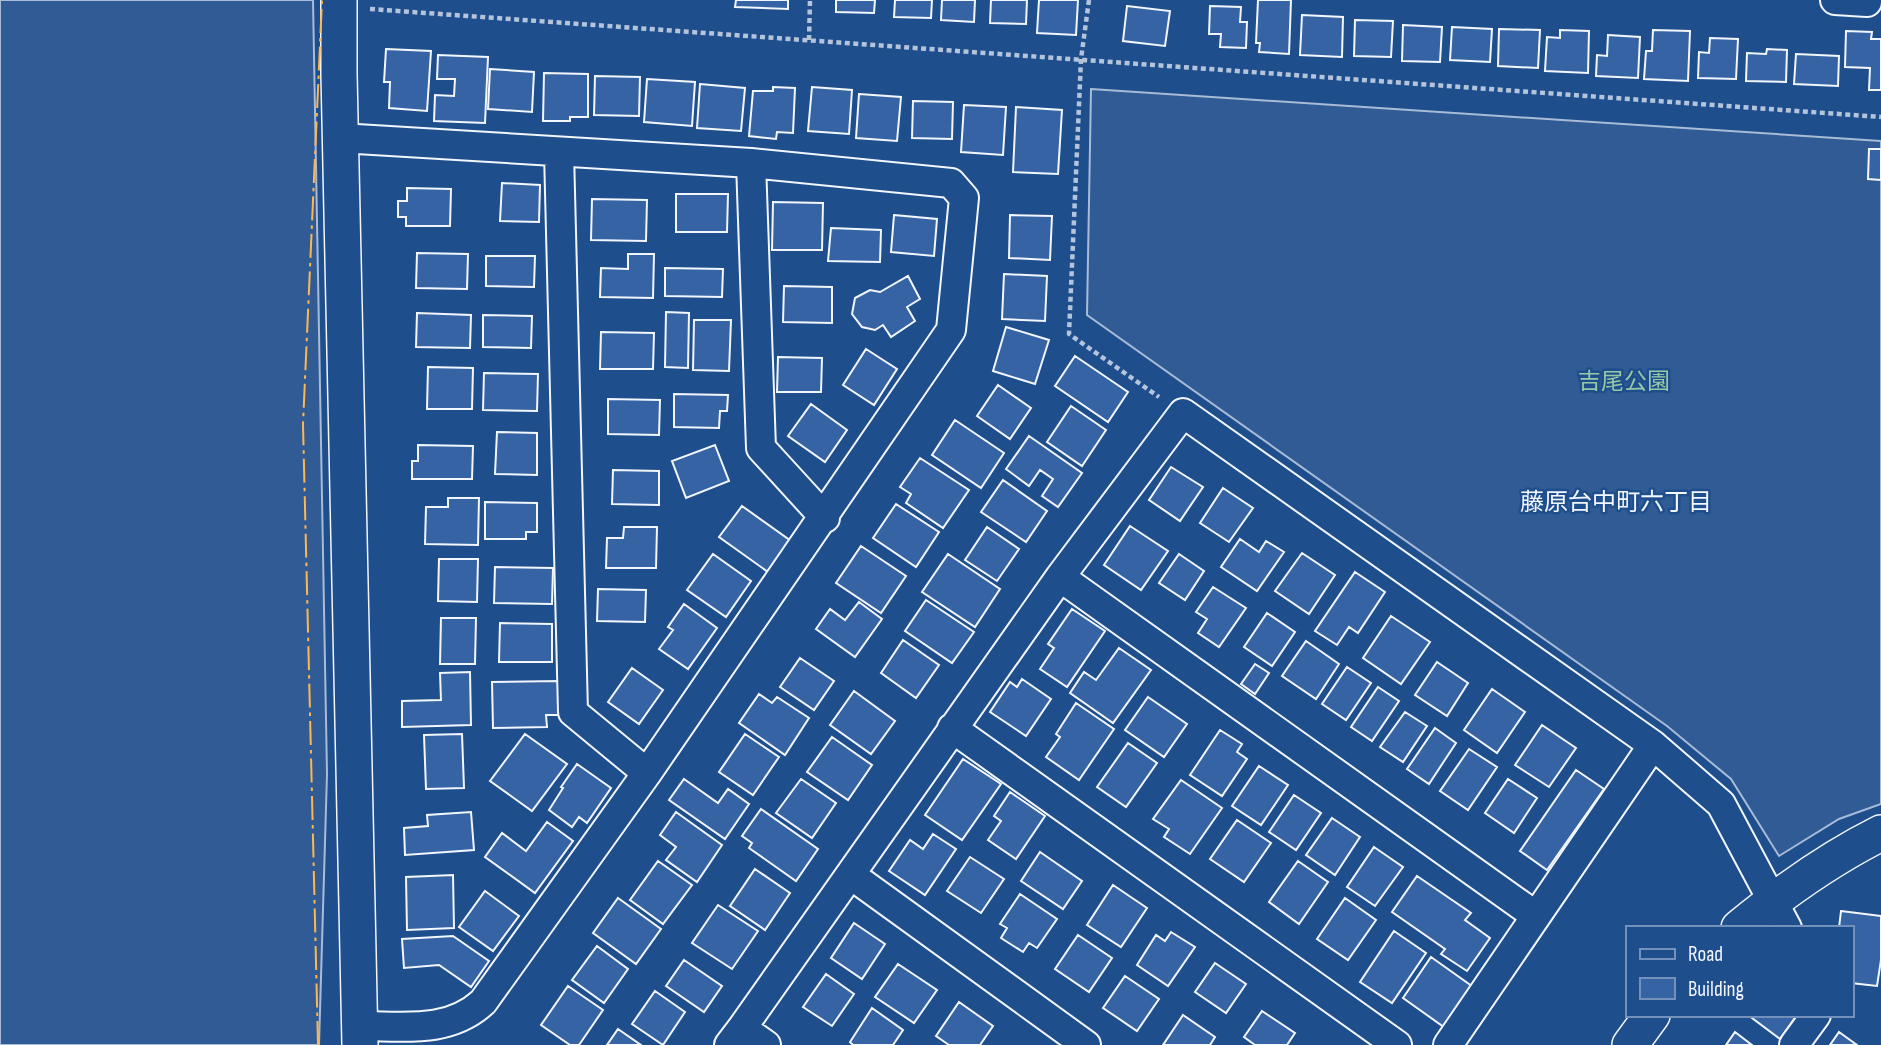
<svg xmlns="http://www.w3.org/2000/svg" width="1881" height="1045" viewBox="0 0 1881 1045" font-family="'Sofia Sans Condensed','Noto Sans JP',sans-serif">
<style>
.built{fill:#305b95;stroke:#a8bbd7;stroke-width:2}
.building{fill:#3563a3;stroke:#f2f6ff;stroke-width:2}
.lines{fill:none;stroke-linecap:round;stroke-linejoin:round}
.minor-casing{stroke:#f2f6ff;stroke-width:32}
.tertiary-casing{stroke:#f2f6ff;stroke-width:38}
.path{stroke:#b3c4dc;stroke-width:4.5;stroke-dasharray:5 3.5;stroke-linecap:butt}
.minor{stroke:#1f4e8c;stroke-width:28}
.tertiary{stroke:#1f4e8c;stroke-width:35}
.power{stroke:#ffb74d;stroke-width:2;stroke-dasharray:24 5 3.5 5;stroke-linecap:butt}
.labels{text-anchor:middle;stroke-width:5;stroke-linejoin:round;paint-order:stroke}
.park-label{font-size:23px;fill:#97c8a6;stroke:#1f4e8c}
.neighbourhood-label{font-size:24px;fill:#f2f6ff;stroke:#1f4e8c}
</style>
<rect width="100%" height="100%" fill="#1f4e8c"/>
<path class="built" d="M0,0H313L327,774L319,1045H0Z
M1091,89L1881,141V804L1839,819L1779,856L1731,779L1667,726L1087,315Z"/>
<path class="building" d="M736,0H788V9L735,7Z
M836,0H875L874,13L836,12Z
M895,0H932L931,18L894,17Z
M942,0H975L974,22L941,20Z
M991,0H1027L1026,24L990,23Z
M1039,0H1078L1076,35L1037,33Z
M1258,0H1291L1289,54L1259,52L1260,43H1256Z
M1127,6L1170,11L1165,46L1123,41Z
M1210,6L1241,7L1240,22H1247L1246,48L1220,47L1221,34H1209Z
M1302,15L1343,17L1342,57L1300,55Z
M1355,20L1393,21L1391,57L1354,56Z
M1403,25L1442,27L1440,62L1402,61Z
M1452,27L1492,29L1490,62L1450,60Z
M1499,29L1540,30L1538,68L1498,66Z
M1560,30L1589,31L1588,73L1545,71L1547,37L1560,38Z
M1653,30L1690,31L1688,81L1644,79L1646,51H1652Z
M1846,31L1872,32L1871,39H1881V90H1869L1870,68L1845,67Z
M1608,35L1640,37L1638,78L1596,76L1597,55L1607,56Z
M1710,38L1738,39L1736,79L1698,78L1699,52L1709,53Z
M386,49L431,51L427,111L389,108L390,82H384Z
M1767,49L1787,50L1786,82L1746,81L1747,53L1766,54Z
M1796,54L1839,56L1838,86L1794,84Z
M438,55L488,57L485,123L434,121L435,95L454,96L455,79H437Z
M490,69L534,72L532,112L488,109Z
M544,73L588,74V117H570V121H543Z
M595,76L640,77L639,116L594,115Z
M647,79L695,82L692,126L644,122Z
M700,84L745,88L741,131L697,128Z
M773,87L795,88L793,133L777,132L776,139L749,136L753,91H773Z
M812,87L852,90L849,134L808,131Z
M859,94L901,97L897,141L856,138Z
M913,101L953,102L952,139L912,138Z
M964,105L1006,107L1003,155L961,152Z
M1016,107L1062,110L1058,174L1013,172Z
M1869,149H1881V180L1868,179Z
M502,183L540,185L539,222L500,221Z
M407,188L451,189L450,226H406V217H398V201H407Z
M676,194H728L727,232H676Z
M592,199L647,200L646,241L591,240Z
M773,202L823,203L822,250H772Z
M894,215L937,219L934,256L891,252Z
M1010,215L1052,216L1050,260L1009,258Z
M831,228L881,230L880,262L828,261Z
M417,253L468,254L467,289L416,288Z
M628,254H654L653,298L600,297L601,268L628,269Z
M486,256H535L534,287L486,286Z
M665,268L723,269L722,297L665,296Z
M1004,274L1047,276L1045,321L1002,319Z
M908,276L920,299L907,307L915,321L891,337L883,325L875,330L862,327L852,314L855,298L870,290L880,292Z
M784,286L832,287V323L783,322Z
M666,312L689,313L688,368L665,367Z
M417,313L471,315L470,348L416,347Z
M483,315L532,316L531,348L483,347Z
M694,320H731L729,371L693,370Z
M1006,327L1049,340L1035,384L993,371Z
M601,332L654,333L653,369H600Z
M866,349L897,369L874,405L843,385Z
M1075,356L1128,392L1108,422L1055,386Z
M778,357L822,358L821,392H777Z
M428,367L473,368L472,409H427Z
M484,373L538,374L537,411L483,410Z
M998,385L1031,408L1010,439L977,416Z
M674,394L728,395L727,411H720L719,428L674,427Z
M608,399L660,400L659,435L608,434Z
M811,404L847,430L825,462L788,436Z
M1071,406L1106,430L1082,466L1047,442Z
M955,420L1004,453L981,488L932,455Z
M497,432L537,433V475L495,474Z
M1029,436L1082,473L1058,507L1042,496L1053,479L1040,470L1029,486L1006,469Z
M418,445L473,446L472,479H412V461H418Z
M715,445L729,481L686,498L672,461Z
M920,458L969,490L943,528L906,503L911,494L900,487Z
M1171,467L1203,487L1180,521L1149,500Z
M613,470L659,471V505L612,504Z
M1003,480L1047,511L1026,542L981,512Z
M1223,488L1253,508L1229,542L1200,523Z
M448,498H479L478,545L425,544L426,507H448Z
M485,502L537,503V532H526V539H485Z
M896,504L939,532L916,567L873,538Z
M742,506L791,541L768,572L719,537Z
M1130,526L1168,551L1141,590L1104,565Z
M624,527H657L656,568H606L607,538H623Z
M987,527L1019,549L997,581L965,560Z
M1240,539L1259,552L1266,541L1284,552L1257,591L1221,567Z
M861,546L906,576L881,613L836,583Z
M1302,553L1335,575L1309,614L1275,591Z
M713,554L751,581L726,617L687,590Z
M948,554L1000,589L975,627L922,592Z
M1179,554L1204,571L1185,600L1159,583Z
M439,559H478L477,602L438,601Z
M495,567L553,568L552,604L494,603Z
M1355,572L1385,592L1358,633L1349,627L1337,645L1315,631Z
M1213,587L1246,608L1219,647L1198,633L1207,619L1196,612Z
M598,589L646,590L645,622L597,621Z
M926,600L974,632L952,663L905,631Z
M859,602L882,619L855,657L816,629L830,609L845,620Z
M684,604L717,628L688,669L659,649L673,630L668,627Z
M1072,609L1105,631L1067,687L1040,669L1054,648L1048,644Z
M1267,613L1295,632L1272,666L1244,647Z
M1391,616L1430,642L1401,684L1363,658Z
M441,618H476L475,664H440Z
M500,623L552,624V662H499Z
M903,640L939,665L916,698L881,673Z
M1306,641L1339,664L1316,699L1282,676Z
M1119,648L1151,670L1113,723L1070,693L1084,672L1096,680Z
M800,658L834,681L814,710L780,687Z
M1437,662L1468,683L1447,716L1415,695Z
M1255,664L1269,673L1255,694L1241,684Z
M1347,667L1371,683L1346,720L1322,704Z
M632,668L663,690L639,724L608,702Z
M470,672L471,725L402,727V701L441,700L440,673Z
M1022,679L1051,699L1026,736L990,712L1010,682L1017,687Z
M559,681L560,715H546L547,727L493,728L492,682Z
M1378,687L1399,701L1372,741L1351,727Z
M1492,689L1525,712L1497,753L1464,730Z
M854,691L895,721L871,754L830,725Z
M759,694L772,703L777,697L809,718L785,755L739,723Z
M1148,697L1187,724L1164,757L1125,730Z
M1076,703L1114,729L1079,780L1046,757L1060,737L1056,734Z
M1405,712L1427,726L1403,762L1380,747Z
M1542,725L1576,748L1549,787L1515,765Z
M1435,728L1456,743L1429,784L1407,769Z
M1220,730L1242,744L1237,752L1247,759L1222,796L1190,775Z
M462,734L464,788L426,789L424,735Z
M525,734L567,764L532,811L490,781Z
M745,734L779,757L753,795L719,772Z
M832,737L872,765L848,800L807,772Z
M1128,743L1157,763L1126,807L1097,787Z
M1469,749L1497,767L1468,810L1440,791Z
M963,759L1001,784L962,840L925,815Z
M577,764L611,788L587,823L579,817L572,827L549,810L563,788L561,787Z
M1259,766L1288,785L1261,825L1232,806Z
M1576,770L1604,789L1547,870L1520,851Z
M684,779L718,803L728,789L749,804L725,839L669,800Z
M801,779L836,803L812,838L776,813Z
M1508,779L1537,798L1514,833L1485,813Z
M1181,780L1222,808L1190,854L1164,837L1169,829L1153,819Z
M1010,792L1045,816L1016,859L988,840L1001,821L994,816Z
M1294,795L1321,813L1296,850L1269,832Z
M761,809L818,849L796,881L749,848L752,843L742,836Z
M471,812L474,850L405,855L404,828L428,826L427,815Z
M676,812L722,845L697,882L666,860L676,847L660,835Z
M1332,818L1360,837L1335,875L1306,855Z
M1237,820L1271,843L1244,882L1210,859Z
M547,822L573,841L535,893L485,857L502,833L526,851Z
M933,834L956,849L925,895L889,871L910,840L923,849Z
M1374,847L1403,867L1375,906L1347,887Z
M1040,852L1082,881L1063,909L1021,881Z
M970,857L1004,879L981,913L947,891Z
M658,861L692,885L663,924L630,900Z
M1298,861L1328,882L1299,924L1269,902Z
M755,869L790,893L765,930L730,906Z
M453,875L454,928L407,930L406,877Z
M1417,876L1471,913L1465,920L1490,938L1467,971L1441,954L1445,949L1392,912Z
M1113,885L1147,908L1121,947L1087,925Z
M485,891L519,916L493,951L459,927Z
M1020,894L1057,919L1037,948L1029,943L1023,952L1001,938L1007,928L1000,924Z
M618,898L661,929L636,964L593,933Z
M1345,898L1376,920L1348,960L1317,939Z
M718,905L758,931L732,969L692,943Z
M1841,911L1881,916V960L1877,986L1851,983V928H1839Z
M854,923L885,944L862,979L831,958Z
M1394,931L1426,953L1392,1003L1360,982Z
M1171,932L1195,947L1168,986L1137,965L1156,935L1165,941Z
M1078,935L1112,958L1089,992L1055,969Z
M453,936L489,961L471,987L439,965L404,968L402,939Z
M597,946L628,969L604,1003L572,980Z
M1431,957L1476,989L1448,1030L1403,998Z
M684,960L722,986L704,1012L666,986Z
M1215,963L1246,984L1226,1013L1195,992Z
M898,964L937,990L914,1023L875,997Z
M826,974L854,994L832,1026L803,1007Z
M1125,976L1159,999L1137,1031L1103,1008Z
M568,986L603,1010L579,1045H570L541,1025Z
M655,991L685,1012L663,1045L632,1024Z
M959,1002L993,1026L980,1045H949L936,1036Z
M872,1008L903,1030L893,1045H853L850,1042Z
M1262,1011L1295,1033L1287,1045H1255L1244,1037Z
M1183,1015L1215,1037L1210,1045H1163Z
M1748,1015H1797L1780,1039Z
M618,1029L641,1045H607Z
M1735,1032L1752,1045H1726Z
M1839,1032L1857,1045H1830Z"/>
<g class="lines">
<g class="minor-casing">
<path id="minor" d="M1835,0L1867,2V0
M340,138L751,163L951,183L964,198L951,330L647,773L483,1002C448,1034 404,1026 360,1026
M559,152L573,712L647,773
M751,163L761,448L825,518
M1060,577L1536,916
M952,728L1397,1045
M851,875L1086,1045
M742,1028L1060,577L1183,413L1653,745L1721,804L1787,928
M729,1045L742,1028L766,1045
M1448,1045L1653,745
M1794,1045L1816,1015"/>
</g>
<g class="tertiary-casing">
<path id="tertiary" d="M339,0V74L360,1045
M1739,928C1784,891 1829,859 1881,833
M1630,1045L1652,1015"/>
</g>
<path class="path" d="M1089,0L1081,59L1069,334L1159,397
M370,9L1881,117
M809,40L810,0"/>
<use href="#minor" class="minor"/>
<use href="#tertiary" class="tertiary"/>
<path class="power" d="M318,1045L303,424L322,0"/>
</g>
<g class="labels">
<g class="park-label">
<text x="1624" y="389">吉尾公園</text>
</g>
<g class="neighbourhood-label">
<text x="1616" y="510">藤原台中町六丁目</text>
</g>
</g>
<rect x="1626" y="926" width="228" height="91" fill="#1f4e8c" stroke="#7391ba" stroke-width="2"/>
<rect x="1640" y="949" width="35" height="10" fill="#1f4e8c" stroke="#7391ba" stroke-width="2"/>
<text x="1688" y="961" font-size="21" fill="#f2f6ff">Road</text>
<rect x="1640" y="978" width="35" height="21" fill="#3563a3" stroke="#7391ba" stroke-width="2"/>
<text x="1688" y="996" font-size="21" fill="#f2f6ff">Building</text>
</svg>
